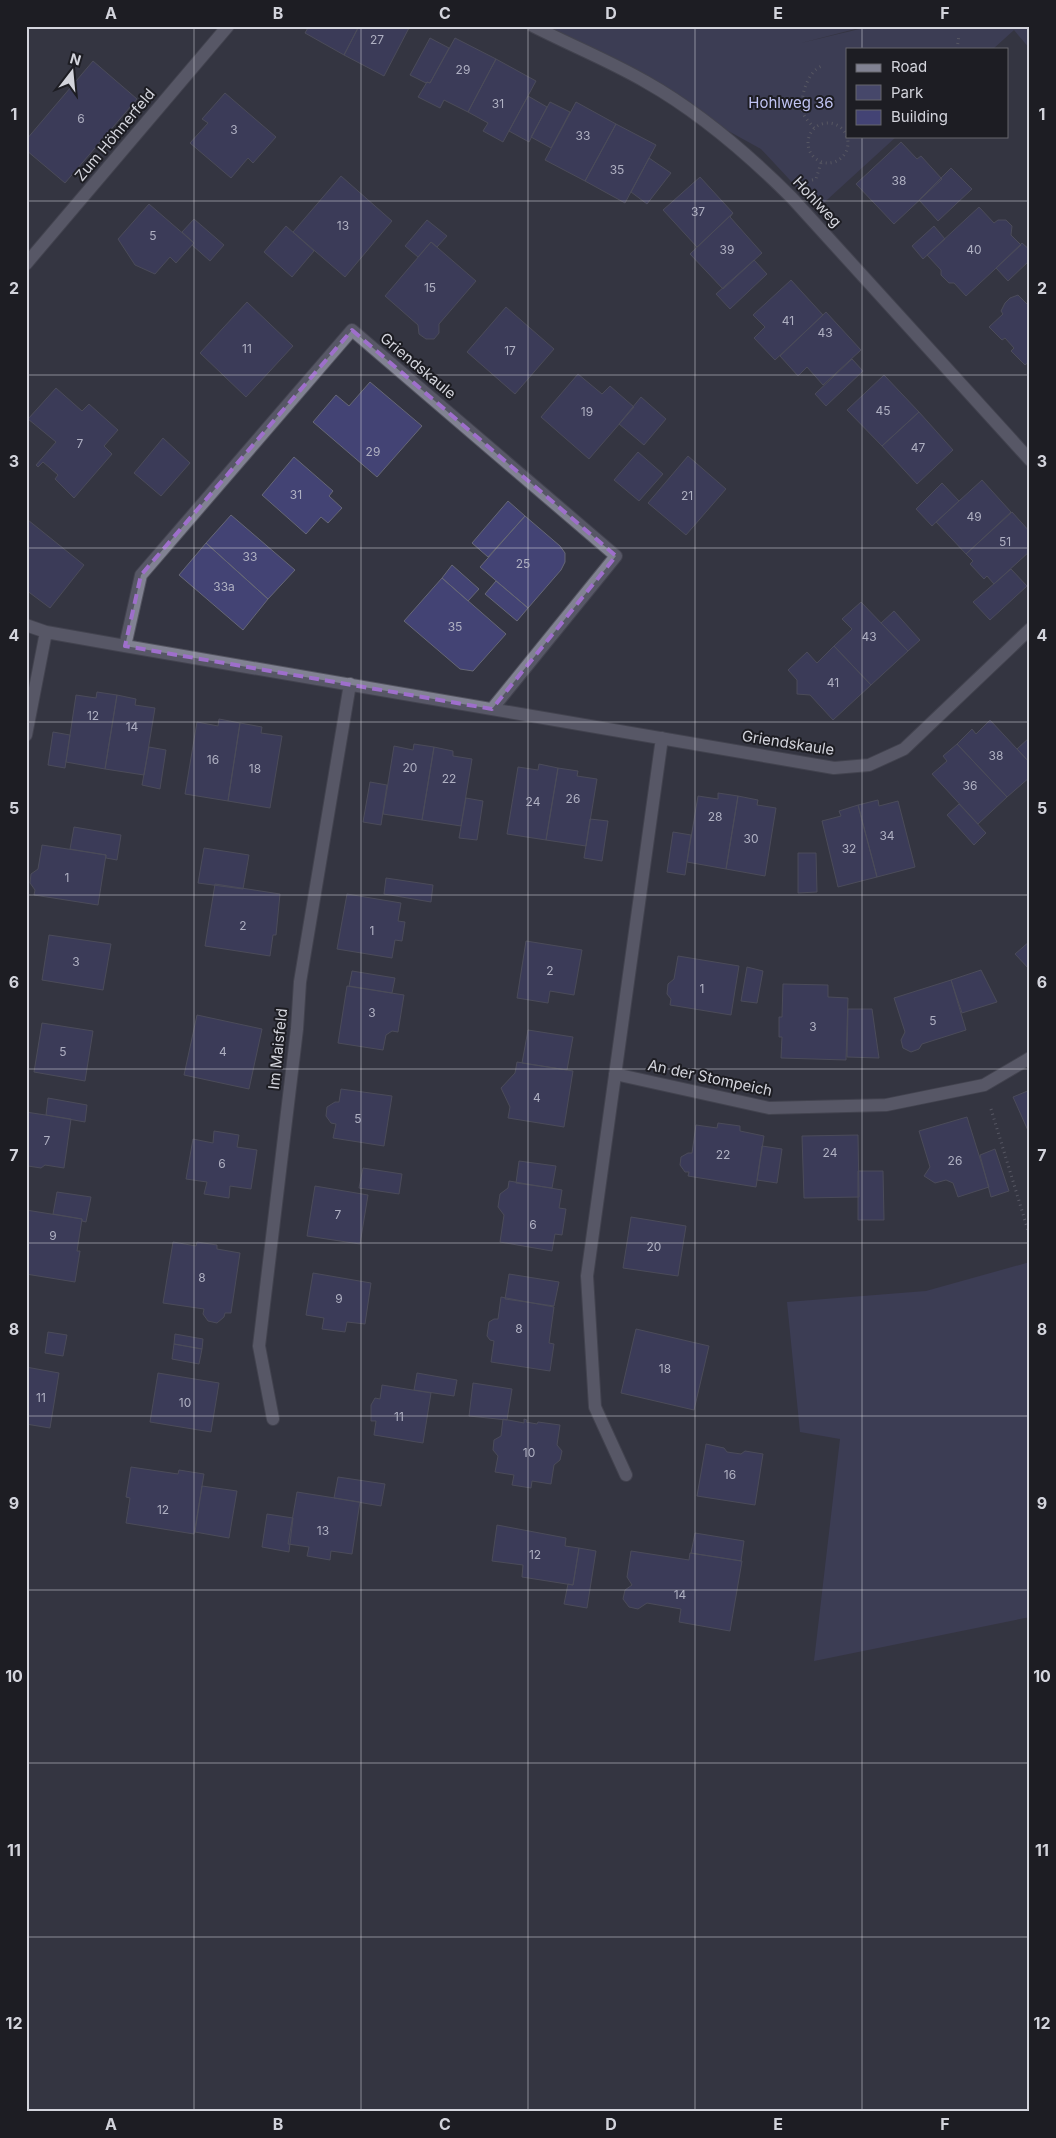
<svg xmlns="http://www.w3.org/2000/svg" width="1056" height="2138" viewBox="0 0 1056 2138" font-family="Inter,sans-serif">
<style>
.green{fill:#46476a}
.building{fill:#434374;stroke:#666776}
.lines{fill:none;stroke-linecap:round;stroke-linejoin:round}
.minor-casing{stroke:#53545f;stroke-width:14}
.path{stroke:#7f808a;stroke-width:3;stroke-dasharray:1 4;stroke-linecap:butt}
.minor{stroke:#818292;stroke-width:12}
.marked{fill:none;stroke:#9e6fcb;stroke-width:4;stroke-dasharray:10 6;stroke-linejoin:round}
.grid{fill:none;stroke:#d3d4dc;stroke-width:1;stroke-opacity:0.55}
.labels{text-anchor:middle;stroke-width:4;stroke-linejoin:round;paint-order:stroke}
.number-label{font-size:12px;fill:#afb0c2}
.park-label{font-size:15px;fill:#c0c3f2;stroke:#1d1d23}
.street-label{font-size:15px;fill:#d3d4dc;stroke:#1d1d23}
.neatline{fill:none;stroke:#d3d4dc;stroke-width:2}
.grid-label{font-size:16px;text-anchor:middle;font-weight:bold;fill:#d3d4dc}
</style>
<rect width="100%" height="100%" fill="#343542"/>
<path class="green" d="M538,26H867L801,43L872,26H1030V49L1014,30L993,49H847V136H897L817,209L761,149Z
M1030,1262V1617L814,1661L840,1439L800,1432L787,1302L926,1291Z"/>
<path class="building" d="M309,26H359L344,55L305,33Z
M359,26H410L384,76L344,55Z
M430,38L449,48L430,83L427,82L426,83L410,75Z
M455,38L496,59L468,112L444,100L440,108L418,97L427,82L430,83Z
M496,59L536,81L503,142L483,131L488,123L468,112Z
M93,61L137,99L65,183L26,150V140Z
M225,93L276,137L253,163L248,158L231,178L190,143L208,123L202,119Z
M528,96L547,107L529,142L509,131Z
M550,102L570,112L551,148L531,137Z
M576,102L616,124L585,181L545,160Z
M616,124L656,145L625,203L585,181Z
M901,142L917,159L921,156L942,179L894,224L856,184Z
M649,158L671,173L647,204L631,192Z
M951,168L972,189L938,221L919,200Z
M341,176L392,221L345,277L293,232Z
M700,177L733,213L697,247L663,210Z
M149,204L194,243L176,263L170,257L155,274L135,265L118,239Z
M979,207L994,223L998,220H1006L1012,226L1011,235L1021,245L966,296L954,283H949L941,275V270L927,255Z
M733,213L730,217L762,253L723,289L690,254Z
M194,219L224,245L210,261L192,245L194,243L182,232Z
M427,220L447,236L437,247L431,242L418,257L405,246Z
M286,226L314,251L292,277L264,252Z
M934,226L945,239L923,259L912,246Z
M431,242L476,281L439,324V333L434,339H426L419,334L418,325L385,296Z
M1022,243L1030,250V260L1008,281L996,268Z
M754,260L767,274L730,309L716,294Z
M791,280L823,315L775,360L754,338L765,327L753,315Z
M1018,295L1028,305L1030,303V361L1025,365L1011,351L1014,348L1005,338L1002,340L989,327L1003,314L1001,311L1005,303L1010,298Z
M247,302L293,346L246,397L200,353Z
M506,307L554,349L515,394L467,352Z
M826,312L861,350L823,385L807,367L798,376L780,356Z
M852,359L863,371L826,406L815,394Z
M578,374L602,394L610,386L634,407L589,459L541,417Z
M884,375L919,412L882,446L847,410Z
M370,382L422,426L377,477L313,422L336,395L349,406Z
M56,388L82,411L89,404L118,430L104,446L112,454L74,498L55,479L58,475L43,462L38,467L36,465L56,442L28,419Z
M641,397L666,419L644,445L619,424Z
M919,412L953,450L917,484L882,446Z
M163,438L190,463L161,496L134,473Z
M638,452L663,474L639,501L614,480Z
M688,456L726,489L686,535L648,503Z
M294,457L333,491L329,496L342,508L328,523L321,517L306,534L262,495Z
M982,480L1011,512L966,554L936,522Z
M942,483L959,501L932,526L916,509Z
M508,501L525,516L488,557L472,543Z
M1012,512L1030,532V551L994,584L987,576L984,579L970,564L973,561L966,554Z
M231,515L295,570L268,599L206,543Z
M525,516L560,546L565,553V562L561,570L528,608L480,567Z
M28,520L84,565L50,608L26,590V522Z
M206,543L268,599L243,630L179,575Z
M452,565L479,589L468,601L442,578Z
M1011,569L1027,586L990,620L973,602Z
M442,578L506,634L473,671L460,669L404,621Z
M496,581L528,608L517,621L485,594Z
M861,602L908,651L871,685L834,646L852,629L842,619Z
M894,611L920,640L908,651L881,623Z
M834,646L871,685L833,720L810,695L797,694V680L788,670L807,652L817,663Z
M97,692L117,695L105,769L66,762L76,695L96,698Z
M117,695L136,699L135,705L155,708L144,775L105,769Z
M219,719L240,723L228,801L185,794L197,722L218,726Z
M990,720L1030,763V777L1007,797L957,744L972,729L976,734Z
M240,723L262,727L261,733L282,736L270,808L228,801Z
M53,732L70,735L65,768L48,765Z
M1030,737V763L1017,749Z
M414,744L434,747L422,820L383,814L394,746L413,750Z
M957,744L1007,797L978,824L932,774L947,761L943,756Z
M149,747L166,750L160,789L142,785Z
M434,747L453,751V756L472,759L461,826L422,820Z
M539,764L558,768L546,840L507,834L518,767L538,770Z
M558,768L578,771L577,776L597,779L586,846L546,840Z
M370,782L387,785L381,825L363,822Z
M718,793L738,796L726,869L687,862L698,796L718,799Z
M738,796L758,800L757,805L776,808L765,876L726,869Z
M466,798L483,801L477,840L459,838Z
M878,800L879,806L898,801L915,867L877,877L858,805Z
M959,804L986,833L974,845L947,815Z
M858,805L877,877L838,887L822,821L841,816L839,811Z
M590,819L608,821L602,861L584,858Z
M74,827L121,835L117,860L106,858V855L70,849Z
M673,832L691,835L685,875L667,872Z
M42,845L106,855L98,905L34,895L35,890L30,883L31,874L38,869Z
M204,848L249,855L243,889L198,883Z
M798,853H816L817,892L798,893Z
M386,878L433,885L431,902L384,894Z
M215,884L280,894L276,935H273L270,956L205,946Z
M347,894L401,903L398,921L405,922L402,941L395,940L392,958L337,949Z
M49,935L111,944L103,990L42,980Z
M526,941L582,950L574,995L550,991L548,1003L517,998Z
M1030,941V970L1015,954Z
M678,956L739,966L731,1015L670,1005L671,999L667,994L668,984L674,979Z
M747,967L763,971L757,1003L741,1001Z
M981,970L997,1002L962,1013L951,980Z
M352,971L395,978L392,993L349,986Z
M951,980L966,1030L922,1044L919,1049L911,1052L903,1048L901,1040L905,1032L894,998Z
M783,984L828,985V997L848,998L846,1060L781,1058L782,1037H779V1017H782Z
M347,986L404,995L398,1032L392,1031L386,1035L383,1050L338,1043Z
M848,1009H872L879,1058L847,1057Z
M197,1015L262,1029L249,1089L184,1075Z
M42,1023L93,1031L85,1081L34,1072Z
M528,1030L573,1037L567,1070L522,1063Z
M517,1062L573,1071L564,1127L508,1118L510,1107L501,1088L515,1073Z
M341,1089L392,1096L384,1146L333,1138L336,1124L331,1123L326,1116L327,1107L335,1102H339Z
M1030,1090V1135L1013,1097Z
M48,1098L87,1105L85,1122L46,1115Z
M26,1112L71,1119L64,1168L45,1165L41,1168L28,1166L26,1163Z
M967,1117L989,1187L958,1197L953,1183L946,1180L935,1183L924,1176L930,1167L919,1131Z
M718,1123L740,1126V1131L764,1136L756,1187L688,1176L689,1172H685L680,1165L681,1157L688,1153H692L696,1125L717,1128Z
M214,1131L239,1135L237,1147L257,1150L251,1189L230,1186L229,1198L204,1194L207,1182L186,1179L193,1139L213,1143Z
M858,1135L859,1197L804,1198L802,1136Z
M762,1146L782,1149L777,1183L757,1180Z
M995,1149L1009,1191L991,1197L980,1155Z
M519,1161L556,1166L552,1188L516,1183Z
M363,1168L402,1174L399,1194L359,1188Z
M858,1171H883L884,1220H858Z
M509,1181L562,1190L559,1208L566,1209L562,1235L555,1234L552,1251L500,1242L504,1215L498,1207L500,1194L508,1188Z
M315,1186L368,1195L360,1244L307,1236Z
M57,1192L91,1197L86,1222L82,1221V1219L53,1214Z
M26,1210L82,1219L77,1251H80L75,1282L26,1274Z
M631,1217L686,1226L678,1276L623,1268Z
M173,1242L196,1246L197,1242L217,1245V1249L240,1253L231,1313H225L224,1317L217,1323L208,1321L203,1314L204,1309L163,1303Z
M313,1273L371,1283L365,1324L347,1322L345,1332L322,1329L324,1318L306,1315Z
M509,1274L559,1282L554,1306L505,1299Z
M501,1297L554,1307L549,1343L554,1344L550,1371L491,1362L494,1341L490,1340L487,1336L489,1322L494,1319H498Z
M636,1329L709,1346L694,1410L621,1393Z
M48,1332L67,1335L63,1356L45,1353Z
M175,1334L203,1339L202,1349L174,1344Z
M174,1344L202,1349L199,1364L172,1359Z
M26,1367L59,1373L50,1428L26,1424Z
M158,1373L219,1383L211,1432L150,1422Z
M417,1373L457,1380L454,1396L414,1390Z
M473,1383L512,1389L507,1420L469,1416Z
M382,1385L431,1393L423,1443L374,1435L376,1421H371V1405L375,1398L380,1399Z
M503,1419L524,1423V1419L527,1420L526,1422L537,1424L538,1422L560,1425L557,1445L562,1451L560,1460L554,1465L551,1484L532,1481L531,1488L512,1485L514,1475L495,1472L498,1456L493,1450L494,1440L501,1436Z
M706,1444L724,1448L727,1452L741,1454L745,1451L763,1454L755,1505L697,1496Z
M131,1467L178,1474L179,1470L204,1474L194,1534L126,1523L130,1498L126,1497Z
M338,1477L385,1484L381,1506L334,1498Z
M202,1486L237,1491L229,1538L195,1532Z
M297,1492L360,1502L352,1554L331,1551L330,1560L307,1556L309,1547L288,1544Z
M267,1514L293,1518L289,1552L262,1547Z
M497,1525L566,1538L565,1546L579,1548L573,1585L522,1577L523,1565L492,1561Z
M695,1533L744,1541L741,1561L691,1553Z
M579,1548L596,1551L587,1608L564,1604L568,1584L573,1585Z
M631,1551L689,1560L690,1553L742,1561L730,1631L679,1622L681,1609L647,1603L638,1609L629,1607L623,1599L625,1590L632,1585L627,1577Z"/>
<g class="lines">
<g class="minor-casing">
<path id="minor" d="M533,26C570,45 610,61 646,82C701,113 748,154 792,198L1030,460
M26,264L228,26
M26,625L46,632L125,646L834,768L869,765L904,749L1030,629
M125,646L141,575L352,330L616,556L492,709
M26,735L46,632
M615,1074L769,1108L886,1105L984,1085L1030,1058
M273,1419L259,1346L297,1029L300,982L350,684
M626,1475L595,1407L587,1276L662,738"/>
</g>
<path class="path" d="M957,49L959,35
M808 143a20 20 0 1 1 40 0a20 20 0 1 1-40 0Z
M814,128C811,124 806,119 804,115C798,101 807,71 822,66
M812,180L816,179L821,163
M991,1109L1030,1237"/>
<use href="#minor" class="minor"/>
</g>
<path d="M0 0H1056V2138H0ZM352,330L616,556L492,709L125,646L141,575Z" fill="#343542" fill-opacity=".55" fill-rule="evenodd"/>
<path class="marked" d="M352,330L616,556L492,709L125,646L141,575Z"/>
<path class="grid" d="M194,26V2112M361,26V2112M528,26V2112M695,26V2112M862,26V49M862,136V2112M26,201H1030M26,375H1030M26,548H1030M26,722H1030M26,895H1030M26,1069H1030M26,1243H1030M26,1416H1030M26,1590H1030M26,1763H1030M26,1937H1030"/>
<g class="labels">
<g class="number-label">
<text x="377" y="44">27</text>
<text x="463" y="74">29</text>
<text x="498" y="108">31</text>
<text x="81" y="123">6</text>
<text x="234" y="134">3</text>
<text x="583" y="140">33</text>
<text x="617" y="174">35</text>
<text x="899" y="185">38</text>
<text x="698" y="216">37</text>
<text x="343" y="230">13</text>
<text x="153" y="240">5</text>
<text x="727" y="254">39</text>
<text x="974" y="254">40</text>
<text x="430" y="292">15</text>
<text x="788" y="325">41</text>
<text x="825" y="337">43</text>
<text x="247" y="353">11</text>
<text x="510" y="355">17</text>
<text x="883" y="415">45</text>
<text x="587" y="416">19</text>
<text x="80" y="448">7</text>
<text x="918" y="452">47</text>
<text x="373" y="456">29</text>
<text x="296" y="499">31</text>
<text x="687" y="500">21</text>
<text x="974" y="521">49</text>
<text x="1005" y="546">51</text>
<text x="250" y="561">33</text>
<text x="523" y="568">25</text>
<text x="224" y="591">33a</text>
<text x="455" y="631">35</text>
<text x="869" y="641">43</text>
<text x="833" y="687">41</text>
<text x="93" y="720">12</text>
<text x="132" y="731">14</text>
<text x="996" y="760">38</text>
<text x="213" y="764">16</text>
<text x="410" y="772">20</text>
<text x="255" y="773">18</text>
<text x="449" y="783">22</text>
<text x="970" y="790">36</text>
<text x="573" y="803">26</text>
<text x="533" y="806">24</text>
<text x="715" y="821">28</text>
<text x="887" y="840">34</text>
<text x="751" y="843">30</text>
<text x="849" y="853">32</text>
<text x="67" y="882">1</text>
<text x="243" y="930">2</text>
<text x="372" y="935">1</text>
<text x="76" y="966">3</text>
<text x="550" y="975">2</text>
<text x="702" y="993">1</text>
<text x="372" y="1017">3</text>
<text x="933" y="1025">5</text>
<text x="813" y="1031">3</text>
<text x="63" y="1056">5</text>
<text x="223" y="1056">4</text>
<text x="537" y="1102">4</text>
<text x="358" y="1123">5</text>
<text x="47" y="1145">7</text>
<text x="830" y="1157">24</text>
<text x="723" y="1159">22</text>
<text x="955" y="1165">26</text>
<text x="222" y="1168">6</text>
<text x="338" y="1219">7</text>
<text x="533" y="1229">6</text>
<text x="53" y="1240">9</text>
<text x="654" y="1251">20</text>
<text x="202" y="1282">8</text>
<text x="339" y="1303">9</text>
<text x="519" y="1333">8</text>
<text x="665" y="1373">18</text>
<text x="41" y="1402">11</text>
<text x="185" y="1407">10</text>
<text x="399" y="1421">11</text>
<text x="529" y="1457">10</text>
<text x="730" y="1479">16</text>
<text x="163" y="1514">12</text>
<text x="323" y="1535">13</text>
<text x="535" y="1559">12</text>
<text x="680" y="1599">14</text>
</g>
<g class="park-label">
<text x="791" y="108">Hohlweg 36</text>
</g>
<g class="street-label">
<text transform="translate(115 135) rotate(-50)" y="5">Zum Höhnerfeld</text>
<text transform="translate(817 202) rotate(47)" y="5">Hohlweg</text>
<text transform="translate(418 366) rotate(40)" y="5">Griendskaule</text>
<text transform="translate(788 743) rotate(9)" y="5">Griendskaule</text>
<text transform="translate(278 1049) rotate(-84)" y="5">Im Maisfeld</text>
<text transform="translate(710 1078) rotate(12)" y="5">An der Stompeich</text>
</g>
</g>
<rect width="1056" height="2138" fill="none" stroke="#1d1d23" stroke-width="55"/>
<rect x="846" y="48" width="162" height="90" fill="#1d1d23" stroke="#66666d"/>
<rect x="856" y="64" width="25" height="8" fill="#818292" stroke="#66666d"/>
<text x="891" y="72" font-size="15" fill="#d3d4dc">Road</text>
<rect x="856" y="85" width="25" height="15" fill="#46476a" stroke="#66666d"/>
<text x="891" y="98" font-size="15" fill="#d3d4dc">Park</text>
<rect x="856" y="110" width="25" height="15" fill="#434374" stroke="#66666d"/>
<text x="891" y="122" font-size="15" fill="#d3d4dc">Building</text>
<g transform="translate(72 72) rotate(16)" stroke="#1d1d23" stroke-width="4" paint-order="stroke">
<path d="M0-4L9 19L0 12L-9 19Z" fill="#d3d4dc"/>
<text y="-8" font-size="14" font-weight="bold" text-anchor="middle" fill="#d3d4dc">N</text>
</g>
<rect x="28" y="28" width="1000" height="2082" class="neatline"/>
<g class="grid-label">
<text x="111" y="19">A</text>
<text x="278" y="19">B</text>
<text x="445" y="19">C</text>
<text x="611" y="19">D</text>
<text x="778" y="19">E</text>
<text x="945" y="19">F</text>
<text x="14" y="120">1</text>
<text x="1042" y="120">1</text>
<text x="14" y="294">2</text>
<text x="1042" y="294">2</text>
<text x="14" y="467">3</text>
<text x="1042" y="467">3</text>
<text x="14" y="641">4</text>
<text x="1042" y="641">4</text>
<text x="14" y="814">5</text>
<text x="1042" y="814">5</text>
<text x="14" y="988">6</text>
<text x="1042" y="988">6</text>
<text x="14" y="1161">7</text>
<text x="1042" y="1161">7</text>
<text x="14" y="1335">8</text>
<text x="1042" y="1335">8</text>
<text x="14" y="1509">9</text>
<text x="1042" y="1509">9</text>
<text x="14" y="1682">10</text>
<text x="1042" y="1682">10</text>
<text x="14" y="1856">11</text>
<text x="1042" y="1856">11</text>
<text x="14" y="2029">12</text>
<text x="1042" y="2029">12</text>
<text x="111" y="2130">A</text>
<text x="278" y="2130">B</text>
<text x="445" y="2130">C</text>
<text x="611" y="2130">D</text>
<text x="778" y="2130">E</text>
<text x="945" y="2130">F</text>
</g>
</svg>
